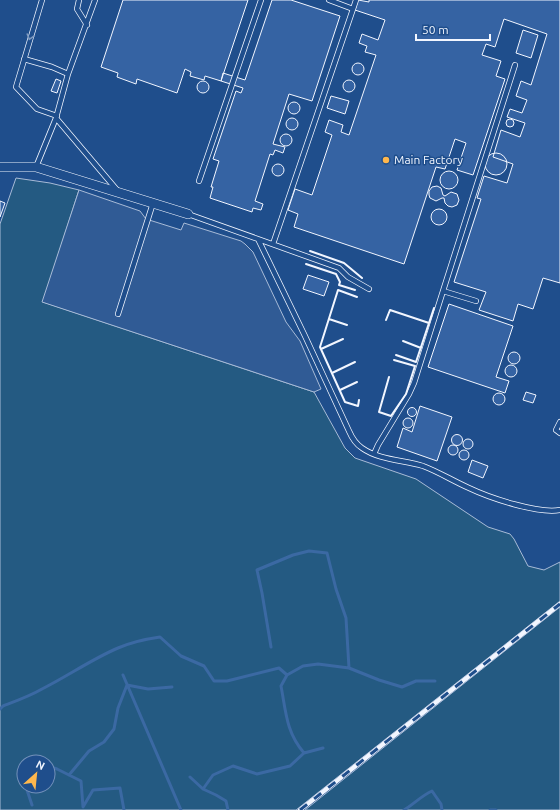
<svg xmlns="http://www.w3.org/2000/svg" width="560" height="810" viewBox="0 0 560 810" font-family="Ubuntu,sans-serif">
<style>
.green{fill:#245a82;stroke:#a8bbd7;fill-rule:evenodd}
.parking{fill:#305b95;stroke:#a8bbd7}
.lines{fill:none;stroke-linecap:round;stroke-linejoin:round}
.stream{stroke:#3b69a3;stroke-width:3}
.building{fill:#3563a3;stroke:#f2f6ff}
.lane-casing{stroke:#f2f6ff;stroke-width:6}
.street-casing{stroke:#f2f6ff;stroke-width:10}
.lane{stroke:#1f4e8c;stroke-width:4.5}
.street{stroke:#1f4e8c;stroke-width:9}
.rail-casing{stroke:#f2f6ff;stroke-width:4.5}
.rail{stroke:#1f4e8c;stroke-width:3;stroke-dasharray:9;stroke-linecap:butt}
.wall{stroke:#f2f6ff;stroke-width:2}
.oneway{stroke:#7e9ac0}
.poi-dot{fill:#ffb74d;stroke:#1f4e8c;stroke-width:1.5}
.labels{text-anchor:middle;stroke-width:3;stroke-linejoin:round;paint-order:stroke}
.poi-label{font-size:12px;fill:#f2f6ff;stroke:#1f4e8c;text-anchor:start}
</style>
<rect width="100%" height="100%" fill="#1f4e8c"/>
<path class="green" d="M16,178L50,183L79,190L43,302L314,392L345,448L355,458L416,479L488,527L510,534L514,539L528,566L544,570L560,562V601L296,810H0V224ZM24,762H48V786H24Z
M560,607V810H305Z"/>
<path class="parking" d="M79,190L140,211L146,219L181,230L184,223L241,241L245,244L253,252L286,322L300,341L321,389L314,392L42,302Z"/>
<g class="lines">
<path class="stream" d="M271,647L262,593L257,570L293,555L309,551L327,553L336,589L346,618L349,668
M123,675L181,810
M0,709L3,706C16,701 30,696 42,689C68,676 92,659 118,648C132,642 146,639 160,637L181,656L204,666L214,681H227L279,668L287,675
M304,753C286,732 286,712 281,686L287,675L303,666L318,664L349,668L379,680L402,687L416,681H435
M48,766L57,769L81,781L83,807L93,790L120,788L124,810
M69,775L89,751L104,742L114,729L118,708L127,685L148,689L172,687
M190,777L203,789L216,795L226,801L228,810
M29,786L27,790L32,805
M203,789L213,775L233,766L257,774L290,766L304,753L323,748
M404,810C414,804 421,796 432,791L441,804L442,810
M490,810H496"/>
</g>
<path class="building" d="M123,0H248L221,81L205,76L204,80L190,76L191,72L185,69L177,93L137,79L136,84L117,77L118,73L101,67Z
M272,0H291L340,16L312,101L289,94L273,144L285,147L283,153L275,150L273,155L270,154L255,201L263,204L261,210L253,208L252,212L210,198L213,187H211L219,161L213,159L236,91L241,93L243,88L221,81L223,73L245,80Z
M358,0L369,2V0H560V283L543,278L533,309L518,304L513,321L479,310L486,292L454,282L481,199L477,198L484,176L507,183L513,164L493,157L501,130L520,137L525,123L507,117L510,109L522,113L527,100L516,96L521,81L531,85L547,34L504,19L495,47L486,44L482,55L501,61L496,76L505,79L473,175L457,170L466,143L455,139L445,169L436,167L404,264L294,227L298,214L288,210L295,189L312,195L332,135L325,132L329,120L343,125L341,132L349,135L376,55L365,52L367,46L359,43L362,34L378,40L385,20L355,10Z
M523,30L538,35L531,58L516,53Z
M352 69a6 6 0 1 1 12 0a6 6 0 1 1-12 0Z
M56,79L61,81L57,93L51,91Z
M343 86a6 6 0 1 1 12 0a6 6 0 1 1-12 0Z
M197 87a6 6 0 1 1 12 0a6 6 0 1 1-12 0Z
M331,96L349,101L345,114L327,108Z
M288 108a6 6 0 1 1 12 0a6 6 0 1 1-12 0Z
M286 124a6 6 0 1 1 12 0a6 6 0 1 1-12 0Z
M506 123a4 4 0 1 1 8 0a4 4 0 1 1-8 0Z
M280 140a6 6 0 1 1 12 0a6 6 0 1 1-12 0Z
M485 164a11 11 0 1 1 22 0a11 11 0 1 1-22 0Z
M272 170a6 6 0 1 1 12 0a6 6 0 1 1-12 0Z
M440 180a9 9 0 1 1 18 0a9 9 0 1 1-18 0Z
M437,186L441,188L443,195L445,196L451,192L457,194L459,200L457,205L452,207L448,206L445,203L444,198H442L436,201L430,198L429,195V191L432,187Z
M0,201L5,203L0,217Z
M431 217a8 8 0 1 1 16 0a8 8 0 1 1-16 0Z
M308,275L329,282L324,296L303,289Z
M449,304L513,326L496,377L509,381L505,393L428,367Z
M508 358a6 6 0 1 1 12 0a6 6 0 1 1-12 0Z
M505 371a6 6 0 1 1 12 0a6 6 0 1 1-12 0Z
M526,392L536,395L533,403L523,400Z
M493 399a6 6 0 1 1 12 0a6 6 0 1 1-12 0Z
M420,406L452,417L437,461L397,447L403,428L412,432Z
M407.5 412a4.5 4.5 0 1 1 9 0a4.5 4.5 0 1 1-9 0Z
M403 423a5 5 0 1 1 10 0a5 5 0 1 1-10 0Z
M451.5 440a5.5 5.5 0 1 1 11 0a5.5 5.5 0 1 1-11 0Z
M463 444a5 5 0 1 1 10 0a5 5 0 1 1-10 0Z
M448 450a5 5 0 1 1 10 0a5 5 0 1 1-10 0Z
M459 455a5 5 0 1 1 10 0a5 5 0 1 1-10 0Z
M472,460L488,466L483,478L468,472Z"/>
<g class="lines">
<g class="lane-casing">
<path id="lane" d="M42,0L16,87L37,109L57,116
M79,0L77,9L87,25
M353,9L356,0
M24,59L52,67L68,74
M56,118L117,190
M36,167L56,118L68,74L95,0
M199,181L261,0
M188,214L258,239L305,336L349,431C352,438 356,444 362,448C379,460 403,460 423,466C439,472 453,481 469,488C490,498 538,514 560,510
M258,239L339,268L348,277L369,289
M273,244L353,9L329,0
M443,291L515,65
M118,314L153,203
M560,422L556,430L560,433
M374,454L378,445L409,394L414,383L443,291L476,301"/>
</g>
<g class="street-casing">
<path id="street" d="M0,167H36L188,214"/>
</g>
<use href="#lane" class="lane"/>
<use href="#street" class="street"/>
<g class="rail-casing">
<path id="rail" d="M300,810L560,604"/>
</g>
<use href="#rail" class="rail"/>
<path class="wall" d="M310,251L344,263L362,278
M306,264L336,274L340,282L339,285L355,290
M357,297L338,290L320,347L345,402L358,406L359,400
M329,319L347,325
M386,320L390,310L429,323L416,362L396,355
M429,323L434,308
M403,341L421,348
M321,349L343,339
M332,373L355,362
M389,377L379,412L391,416L406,394L415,366L394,360
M340,390L357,382"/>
</g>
<defs><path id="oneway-chevron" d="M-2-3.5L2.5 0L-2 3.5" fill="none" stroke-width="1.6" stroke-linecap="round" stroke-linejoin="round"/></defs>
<use class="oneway" href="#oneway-chevron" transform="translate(30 37) rotate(107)"/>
<circle class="poi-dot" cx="386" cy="160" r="4"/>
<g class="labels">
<g class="poi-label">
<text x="394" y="164">Main Factory</text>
</g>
</g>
<g transform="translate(36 774) rotate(27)"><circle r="19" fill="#1f4e8c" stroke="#7391ba"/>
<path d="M0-3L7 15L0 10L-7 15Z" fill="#ffb74d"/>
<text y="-6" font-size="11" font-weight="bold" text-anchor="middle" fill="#f2f6ff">N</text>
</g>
<path d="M416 34v6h74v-6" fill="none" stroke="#f2f6ff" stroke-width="2"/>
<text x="422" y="34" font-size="12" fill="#f2f6ff" stroke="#1f4e8c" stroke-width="3" paint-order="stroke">50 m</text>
</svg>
